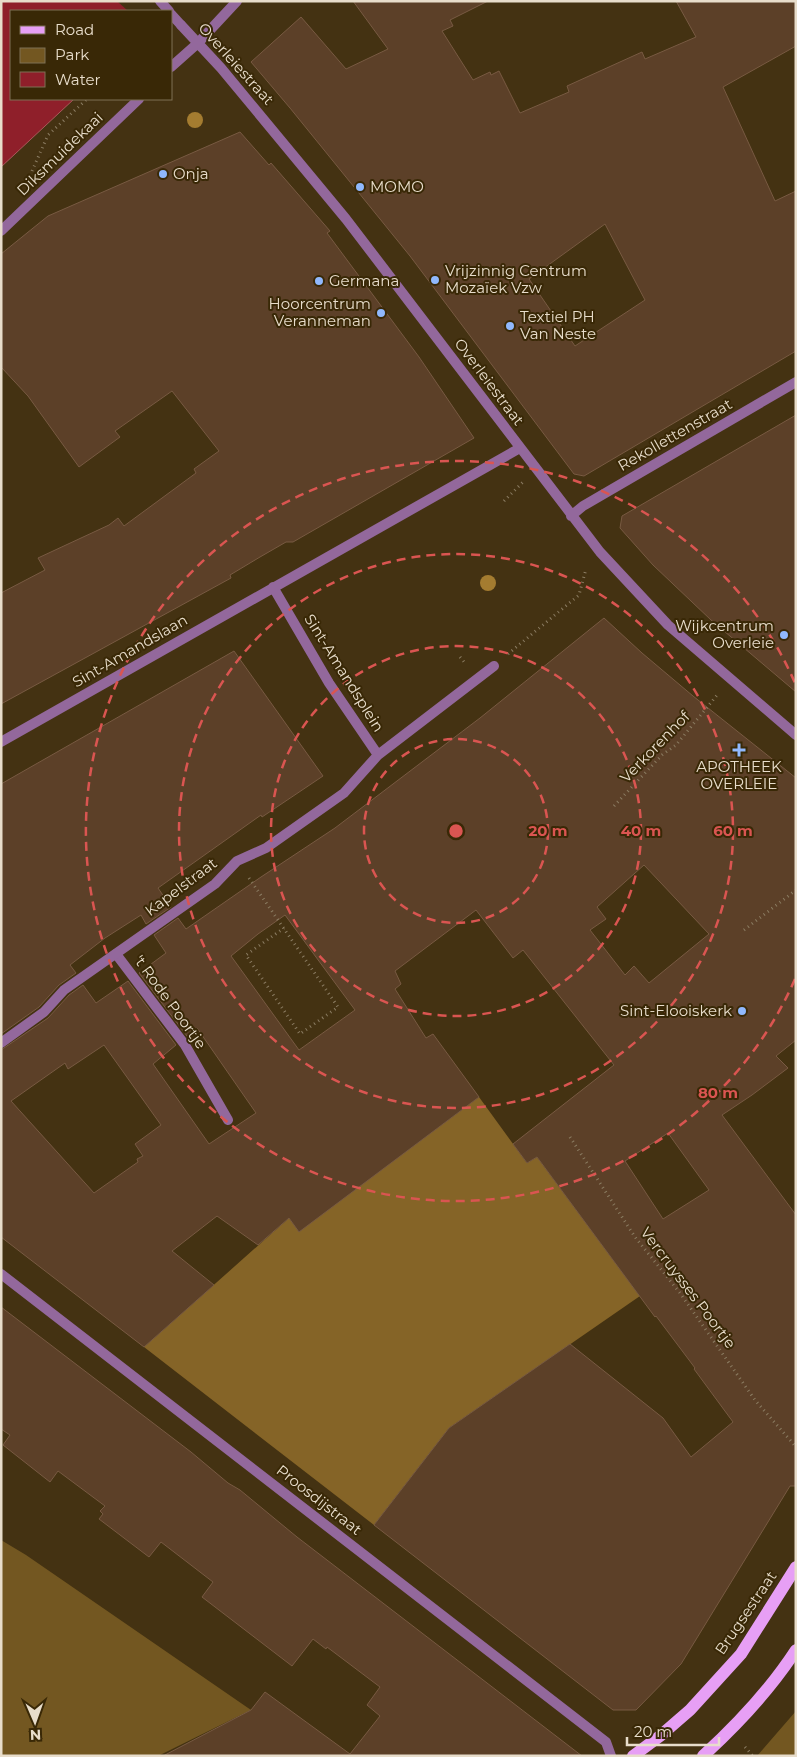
<svg xmlns="http://www.w3.org/2000/svg" width="797" height="1757" viewBox="0 0 797 1757" font-family="Montserrat,sans-serif">
<style>
.green{fill:#735721}
.forest{fill:#856427}
.water{fill:#8f1f2a;stroke:#aa585a}
.pier{fill:#443212}
.building{fill:#5c4028;stroke:#785a42;fill-rule:evenodd}
.lines{fill:none;stroke-linecap:round;stroke-linejoin:round}
.path{stroke:#8b7c62;stroke-width:3;stroke-dasharray:1 4;stroke-linecap:butt}
.lane{stroke:#93689c;stroke-width:10}
.street{stroke:#93689c;stroke-width:10}
.primary{stroke:#e79ff5;stroke-width:12}
.street-bridge{stroke:#93689c;stroke-width:10}
.tree{fill:#a47c30}
.ring{fill:none;stroke:#da5551;stroke-width:2.5;stroke-dasharray:9 6}
.poi-dot{fill:#90b8fd;stroke:#392806;stroke-width:2}
.labels{text-anchor:middle;stroke-width:4;stroke-linejoin:round;paint-order:stroke}
.street-label{font-size:15px;fill:#e8ddcb;stroke:#392806}
.poi-label{font-size:15px;fill:#e8ddcb;stroke:#392806;text-anchor:start}
.centre{fill:#da5551;stroke:#392806;stroke-width:2.5}
.ring-label{font-size:15px;text-anchor:middle;font-weight:bold;fill:#da5551;stroke:#392806;stroke-width:4;stroke-linejoin:round;paint-order:stroke}
</style>
<rect width="100%" height="100%" fill="#443212"/>
<path class="green" d="M1,1540L26,1555L251,1710L158,1756H1Z
M796,1711V1756H757Z"/>
<path class="forest" d="M479,1097L527,1163L537,1157L640,1296L449,1428L374,1525L144,1347L289,1218L299,1231Z"/>
<path class="water" d="M1,1H177L167,11H11V99H74L1,167Z"/>
<path class="pier" d="M117,1H180L170,11H128Z"/>
<path class="building" d="M353,1H488L450,20L453,26L442,31L473,80L490,72L491,75L499,71L520,113L569,92L567,86L642,52L645,59L696,37L676,1H796V46L723,87L775,201L796,191V351L584,476L574,474L410,256L290,108L251,62L301,17L346,69L388,49ZM605,224L645,300L575,346L529,279Z
M240,132L269,165L271,163L330,231L327,233L419,357L474,438L293,542H286L260,557L230,575L231,578L1,704V593L45,570L38,558L109,525L118,518L124,526L196,473L194,469L219,451L172,391L115,431L120,437L79,467L28,396L1,367V254L48,216Z
M796,415V692L711,620L653,565L620,528L622,516Z
M604,618L642,653L693,696L796,778V1040L776,1056L788,1068L752,1095L722,1115L796,1215V1486H790L681,1664L636,1710H613L374,1525L449,1428L570,1344L663,1418L691,1457L733,1422L694,1369L695,1368L656,1316L655,1317L537,1157L527,1163L513,1144L614,1065L523,950L513,958L476,910L395,971L401,984L395,989L426,1038L433,1034L479,1097L299,1232L289,1218L258,1245L217,1216L172,1251L214,1285L144,1347L1,1237V1050L48,1018L69,995L83,985L96,1003L128,981L176,1045L153,1064L209,1144L256,1113L197,1028L187,1036L139,973L166,953L154,935L178,918L186,929L261,877L335,828L480,718ZM644,865L709,934L649,983L634,966L625,975L590,930L606,919L597,907ZM285,915L355,1010L299,1050L231,956L258,934ZM104,1045L161,1125L135,1144L143,1156L137,1159L138,1162L94,1193L11,1101L65,1063L68,1069ZM668,1133L709,1190L663,1219L625,1161Z
M234,651L323,776L262,817L261,815L158,888L171,907L146,924L141,915L105,938L70,965L76,973L59,985L39,1007L1,1034V784Z
M1,1307L191,1452L228,1483L240,1490L297,1537L582,1756H163L251,1710L265,1692L350,1754L380,1716L367,1705L380,1687L327,1647L326,1649L313,1639L292,1666L202,1597L213,1582L161,1542L149,1557L99,1519L103,1514L100,1511L105,1506L58,1471L50,1482L3,1445L10,1435L1,1429Z"/>
<g class="lines">
<path class="path" d="M32,171L48,135L87,99
M504,501L523,482
M508,654L579,595L586,569
M460,657L465,663
M614,806L662,755L676,745L718,694
M249,878L338,1007L300,1034L246,955L284,928
M744,930L796,890
M570,1137L635,1237L680,1293L755,1400L796,1447
M745,1747L753,1756"/>
<path class="lane" d="M116,954L185,1045L228,1120"/>
<path class="street" d="M160,1L169,11
M181,25L221,68L346,219L600,552L668,625L796,735
M171,67L198,43L237,1
M1,231L139,99
M571,516L583,506L796,382
M273,587L329,683L378,755L494,666
M1,742L520,448
M1,1043L44,1012L64,990L215,884L237,861L266,848L344,793L378,755
M1,1274L606,1742L611,1756"/>
<path class="primary" d="M633,1756L660,1736L690,1710L741,1654L796,1567
M703,1756C738,1724 770,1690 796,1650"/>
<path class="street-bridge" d="M171,14L181,25"/>
</g>
<g class="tree">
<circle cx="195" cy="120" r="8"/>
<circle cx="488" cy="583" r="8"/>
</g>
<g class="ring">
<circle cx="456" cy="831" r="92"/>
<circle cx="456" cy="831" r="185"/>
<circle cx="456" cy="831" r="277"/>
<path d="M795 979A370 370 0 1 1 795 683"/>
</g>
<g class="poi-dot">
<circle cx="163" cy="174" r="5"/>
<circle cx="360" cy="187" r="5"/>
<circle cx="435" cy="280" r="5"/>
<circle cx="319" cy="281" r="5"/>
<circle cx="381" cy="313" r="5"/>
<circle cx="510" cy="326" r="5"/>
<circle cx="784" cy="635" r="5"/>
<path d="M736.5 742.5h5v5h5v5h-5v5h-5v-5h-5v-5h5z"/>
<circle cx="742" cy="1011" r="5"/>
</g>
<g class="labels">
<g class="street-label">
<text transform="translate(236 64) rotate(48)" y="5">Overleiestraat</text>
<text transform="translate(60 154) rotate(-44)" y="5">Diksmuidekaai</text>
<text transform="translate(489 382) rotate(53)" y="5">Overleiestraat</text>
<text transform="translate(675 435) rotate(-30)" y="5">Rekollettenstraat</text>
<text transform="translate(130 651) rotate(-30)" y="5">Sint-Amandslaan</text>
<text transform="translate(344 673) rotate(58)" y="5">Sint-Amandsplein</text>
<text transform="translate(655 747) rotate(-46)" y="5">Verkorenhof</text>
<text transform="translate(181 887) rotate(-37)" y="5">Kapelstraat</text>
<text transform="translate(170 1002) rotate(54)" y="5">'t Rode Poortje</text>
<text transform="translate(688 1288) rotate(53)" y="5">Vercruysses Poortje</text>
<text transform="translate(319 1500) rotate(38)" y="5">Proosdijstraat</text>
<text transform="translate(746 1613) rotate(-56)" y="5">Brugsestraat</text>
</g>
<g class="poi-label">
<text x="173" y="179">Onja</text>
<text x="370" y="192">MOMO</text>
<text x="445" y="276">Vrijzinnig Centrum<tspan x="445" dy="17">Mozaïek Vzw</tspan></text>
<text x="329" y="286">Germana</text>
<text x="371" y="309" text-anchor="end">Hoorcentrum<tspan x="371" dy="17">Veranneman</tspan></text>
<text x="520" y="322">Textiel PH<tspan x="520" dy="17">Van Neste</tspan></text>
<text x="774" y="631" text-anchor="end">Wijkcentrum<tspan x="774" dy="17">Overleie</tspan></text>
<text x="739" y="772" text-anchor="middle">APOTHEEK<tspan x="739" dy="17">OVERLEIE</tspan></text>
<text x="732" y="1016" text-anchor="end">Sint-Elooiskerk</text>
</g>
</g>
<circle cx="456" cy="831" r="8" class="centre"/>
<g class="ring-label">
<text x="548" y="836">20 m</text>
<text x="641" y="836">40 m</text>
<text x="733" y="836">60 m</text>
<text x="718" y="1098">80 m</text>
</g>
<rect width="797" height="1757" fill="none" stroke="#e8ddcb" stroke-width="5"/>
<rect x="10" y="10" width="162" height="90" fill="#392806" stroke="#7f7055"/>
<rect x="20" y="26" width="25" height="8" fill="#e79ff5" stroke="#7f7055"/>
<text x="55" y="35" font-size="15" fill="#e8ddcb">Road</text>
<rect x="20" y="48" width="25" height="15" fill="#735721" stroke="#7f7055"/>
<text x="55" y="60" font-size="15" fill="#e8ddcb">Park</text>
<rect x="20" y="72" width="25" height="15" fill="#8f1f2a" stroke="#7f7055"/>
<text x="55" y="85" font-size="15" fill="#e8ddcb">Water</text>
<g transform="translate(35 1722) rotate(178)" stroke="#392806" stroke-width="4" paint-order="stroke">
<path d="M0-4L9 19L0 12L-9 19Z" fill="#e8ddcb"/>
<text y="-8" font-size="14" font-weight="bold" text-anchor="middle" fill="#e8ddcb">N</text>
</g>
<path d="M627 1737v8h92v-8" fill="none" stroke="#e8ddcb" stroke-width="2.5"/>
<text x="634" y="1737" font-size="15" fill="#e8ddcb" stroke="#392806" stroke-width="4" paint-order="stroke">20 m</text>
</svg>
